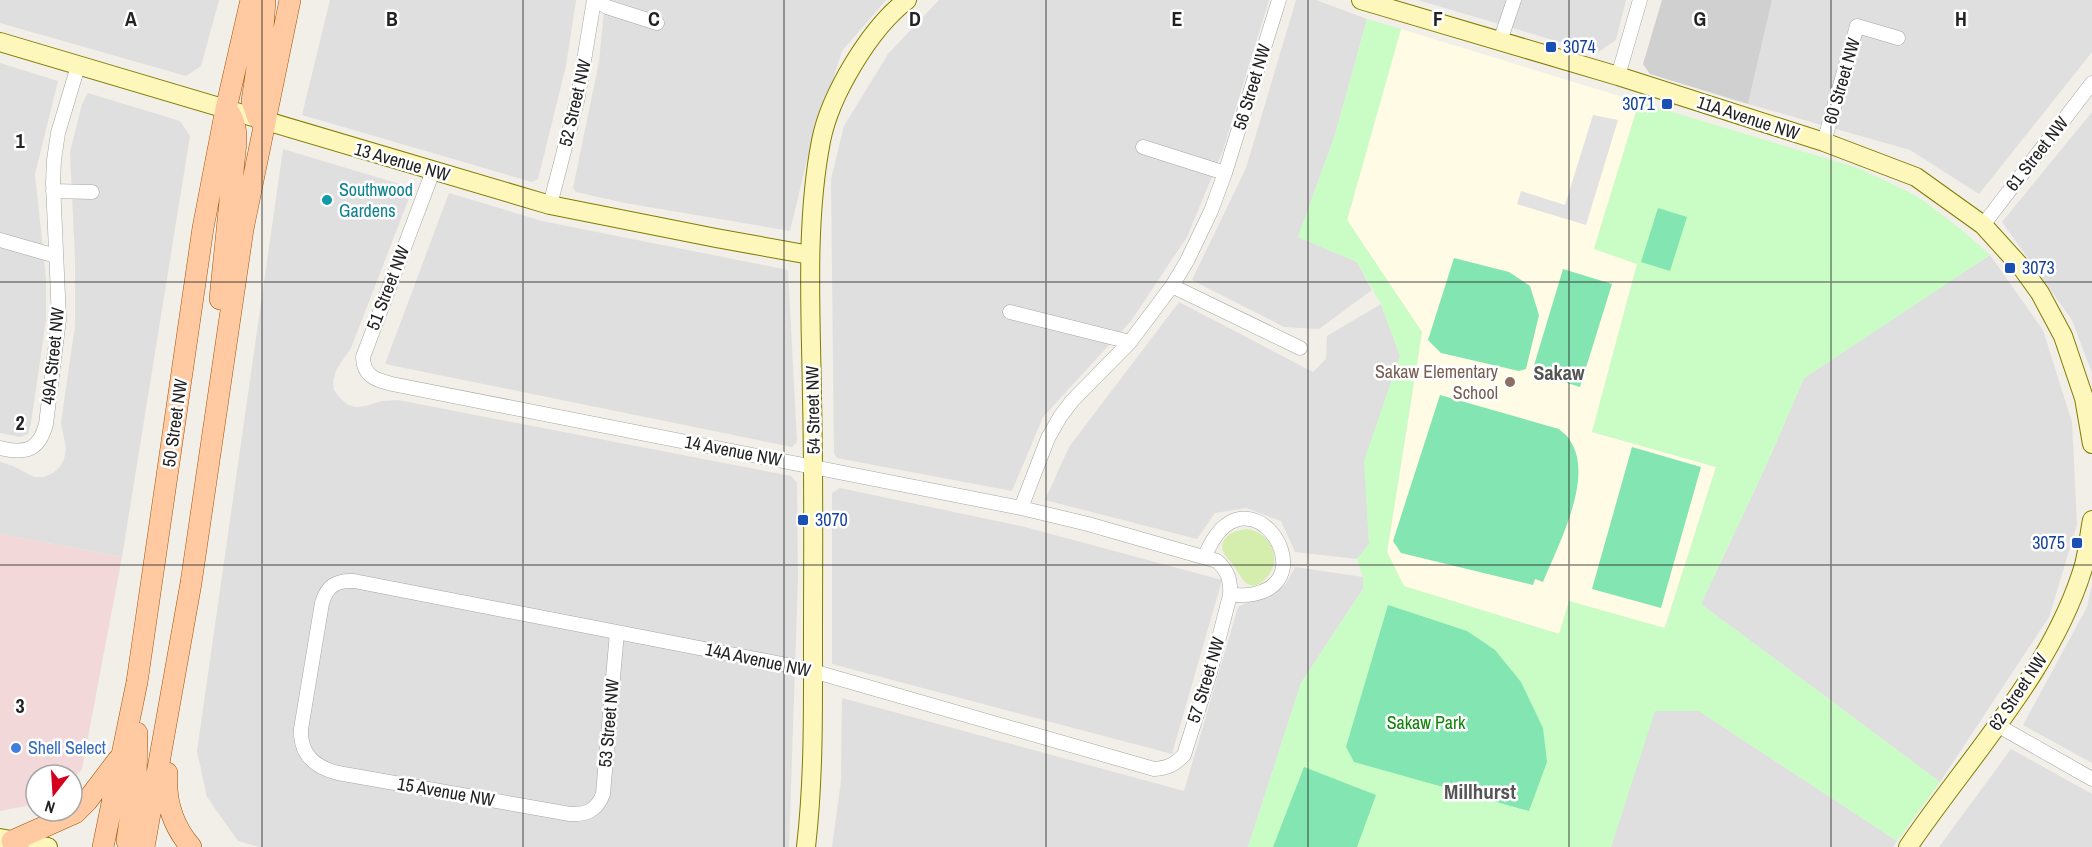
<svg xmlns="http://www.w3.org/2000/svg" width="2092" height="847" viewBox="0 0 2092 847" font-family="'Archivo Narrow',sans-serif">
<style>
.residential{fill:#e0dfdf}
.commercial{fill:#f3d8da}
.education{fill:#fffbe5}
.religious{fill:#d0d0d0}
.grass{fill:#d6eead}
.park{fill:#c9fdc5}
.pitch{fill:#83e5b1}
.parking{fill:#e2e2e2}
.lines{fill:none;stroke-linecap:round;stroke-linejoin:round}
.street-casing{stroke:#a6a6a6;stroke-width:15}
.secondary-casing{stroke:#827d00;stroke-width:20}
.primary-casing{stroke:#a05400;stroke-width:22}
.street{stroke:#fff;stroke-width:14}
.secondary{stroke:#fdf7bc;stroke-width:18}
.primary{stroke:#ffc9a1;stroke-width:21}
.grid{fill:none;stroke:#222;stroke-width:1.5;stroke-opacity:0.55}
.transit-dot{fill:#1a4fb4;stroke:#fff;stroke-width:2}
.culture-dot{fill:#0f9aa8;stroke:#fff;stroke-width:2}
.education-dot{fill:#8d6e63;stroke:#fff;stroke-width:2}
.shop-dot{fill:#3f7fe0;stroke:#fff;stroke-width:2}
.labels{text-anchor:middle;stroke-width:5;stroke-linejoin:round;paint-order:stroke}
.transit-label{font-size:18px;fill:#164399;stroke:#fff;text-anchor:start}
.street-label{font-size:18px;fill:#222;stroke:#fff}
.culture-label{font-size:18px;fill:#0d838f;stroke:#fff;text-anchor:start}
.education-label{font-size:18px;fill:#785e54;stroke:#fff;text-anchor:end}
.park-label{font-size:18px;fill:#0e8506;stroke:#fff}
.shop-label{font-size:18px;fill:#366cbe;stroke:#fff;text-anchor:start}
.neighbourhood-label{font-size:20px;font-weight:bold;fill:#555;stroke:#fff}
.quarter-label{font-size:21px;font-weight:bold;fill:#555;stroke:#fff}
.grid-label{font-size:20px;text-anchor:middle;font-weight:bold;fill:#222;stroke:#fff;stroke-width:5;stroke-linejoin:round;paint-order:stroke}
</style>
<rect width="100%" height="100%" fill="#f2eee8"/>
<path class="residential" d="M0,0H219L201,66L186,76L0,23Z
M330,0H576L566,66L538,179L532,182L302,115Z
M605,0H886L842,51L806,164L790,231L625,203L576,192L573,188L599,62Z
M939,0H1269L1223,150L1187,237L1131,321L1043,417L1012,491L837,458L834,454L831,179L844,126L888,54Z
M1296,0H1316L1367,19L1335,135L1298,237L1357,262L1372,290L1319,329L1284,327L1192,280L1246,168Z
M1418,0H1626L1616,40L1597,53Z
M1772,0H2092V52L1979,194L1910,150L1748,104Z
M0,63L58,81L35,174L46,278V320L31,423L28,434L20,437L0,433Z
M88,93L180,121L190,136L122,557L0,534V462L13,466L34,477H44L53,473L60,467L64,459L66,449L61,422L75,326V258L70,152L82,104Z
M2092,112V373L2072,320L2002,222Z
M283,149L413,188L351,348L336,370L333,381L334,390L340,398L348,405L356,407L366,406L382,401L398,400L791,476L797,483L798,578L789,847H259L238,841L207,797L197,751Z
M449,193L542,221L788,270L797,442L792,447L385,364Z
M1990,255L2043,330L2072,422L2077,525L2049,617L1940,782L1701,604L1765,468L1804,378Z
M1179,302L1313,372L1326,359L1327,336L1381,304L1400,356L1365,461L1369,544L1357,559L1295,552L1281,521L1246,508L1215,513L1197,539L1045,500L1069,447Z
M840,488L1025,527L1222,580L1172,754L832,664V493Z
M1295,567L1363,577V589L1301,683L1248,847H832L841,781L842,698L1184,791L1238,607L1286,584Z
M2092,585V763L2023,725L2087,607Z
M1654,711H1699L1897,841L1893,847H1611Z
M2011,749L2092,794V847H1939Z"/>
<path class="commercial" d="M0,534L122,557L82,769L72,780V775H36V804L0,811Z"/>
<path class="education" d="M1401,29L1639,102L1594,248L1637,264L1592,432L1716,467L1664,629L1569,601L1560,634L1404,586L1387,553L1422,332L1347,220Z"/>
<path class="religious" d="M1662,0H1772L1748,104L1650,74L1643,64Z"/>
<path class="grass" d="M1247,529C1269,532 1284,558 1267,577C1250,596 1243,580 1234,566C1231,561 1225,557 1223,551C1219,536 1235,530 1247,529Z"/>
<path class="park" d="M1367,19L1401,29L1347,220L1422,332L1387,552L1404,586L1559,634L1569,601L1665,628L1716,467L1592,432L1637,264L1594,249L1639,102L1858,168L1907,191L1924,201L1963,231L1990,255L1804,378L1765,468L1701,604L1940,782L1897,841L1699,711H1655L1611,847H1248L1301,683L1363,589V577L1357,559L1369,544L1364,461L1400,356L1381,304L1357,262L1298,237L1335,135Z"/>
<path class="pitch" d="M1658,208L1687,217L1670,271L1641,262Z
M1454,258L1509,272L1530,286L1539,315L1526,369L1519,371L1441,353L1428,340Z
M1563,269L1612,284L1580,387L1532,372Z
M1440,395L1559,429C1562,432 1567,435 1569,439C1596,475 1558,545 1543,582L1535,579L1533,585L1401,553L1393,541Z
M1632,447L1701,467L1661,608L1592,589Z
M1388,605L1467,631L1495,650L1521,682L1543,728L1547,762L1529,811L1354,762L1346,747Z
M1304,767L1376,795L1357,847H1273Z"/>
<path class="parking" d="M1593,115L1618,120L1586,225L1517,204L1521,191L1565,205Z"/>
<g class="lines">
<g class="street-casing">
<path id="street" d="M596,0L607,7L657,23
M1500,41L1514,0
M1618,76L1640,0
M1824,142L1857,26L1898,38
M1143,147L1225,173
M433,171L363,357C363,376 376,380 392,384L1021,508L1088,524L1217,561C1228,571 1231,580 1230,595L1210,673L1184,755C1174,765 1168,768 1154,769L802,668L354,581C336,580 327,586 322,603L301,729C300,754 314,767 338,773L570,814C587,815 597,810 603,794L617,632
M53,191L92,192
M550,205L578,97L594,0
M1983,225L2092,83
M0,240L56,256
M1172,286L1300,348
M1010,312L1130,342
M0,448C25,454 39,451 46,424L59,319L53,183L54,160L58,133L78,66
M1021,508L1048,438L1060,417L1072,401L1130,342L1172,286L1187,261L1211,211L1225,173L1279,0
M1205,556C1245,459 1327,579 1254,594C1246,596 1238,595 1230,595
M1997,725L2092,779"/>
</g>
<g class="secondary-casing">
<path id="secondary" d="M1361,0L1618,76L1824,142L1916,177L1983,225L2022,268L2040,293L2063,336L2084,398L2092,444
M0,42L550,205L716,238L810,255
M0,838L48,847
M806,847C814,778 813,708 813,639C813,559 814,479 812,398C811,314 805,224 821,141C830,95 870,28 907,0
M1908,847C1969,757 2053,670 2084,565C2088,550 2089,535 2092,520"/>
</g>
<g class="primary-casing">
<path id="primary" d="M264,121L258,118L252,101L263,28L265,0
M220,299L236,142C236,129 235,119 226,109
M167,773C165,801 172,825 191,847
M18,847L12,841L75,813L87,801L118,760
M103,847L137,682L203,228L226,109L251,0
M129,847L127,841L136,779L137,733
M144,847L191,583L243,229L290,0"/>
</g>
<use href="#street" class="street"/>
<use href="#secondary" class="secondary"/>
<use href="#primary" class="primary"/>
</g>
<path class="grid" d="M262,0V847M523,0V847M784,0V847M1046,0V847M1308,0V847M1569,0V847M1831,0V847M0,282H2092M0,565H2092"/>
<g class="transit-dot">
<rect x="1545" y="41" width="12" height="12" rx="3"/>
<rect x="1661" y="98" width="12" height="12" rx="3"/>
<rect x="2004" y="262" width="12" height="12" rx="3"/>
<rect x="797" y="514" width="12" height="12" rx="3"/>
<rect x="2071" y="537" width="12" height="12" rx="3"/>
</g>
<circle class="culture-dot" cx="327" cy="200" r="6"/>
<circle class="education-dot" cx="1510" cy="382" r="6"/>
<circle class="shop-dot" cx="16" cy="748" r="6"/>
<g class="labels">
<g class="transit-label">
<text x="1563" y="53">3074</text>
<text x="1655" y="110" text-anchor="end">3071</text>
<text x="2022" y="274">3073</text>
<text x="815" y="526">3070</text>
<text x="2065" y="549" text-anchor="end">3075</text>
</g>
<g class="street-label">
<text transform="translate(1842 81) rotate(-74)" y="6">60 Street NW</text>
<text transform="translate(1252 87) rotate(-73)" y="6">56 Street NW</text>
<text transform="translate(575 103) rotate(-77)" y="6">52 Street NW</text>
<text transform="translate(1748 118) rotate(18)" y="6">11A Avenue NW</text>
<text transform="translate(2037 154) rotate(-52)" y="6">61 Street NW</text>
<text transform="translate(402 162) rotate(16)" y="6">13 Avenue NW</text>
<text transform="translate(388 288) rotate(-69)" y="6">51 Street NW</text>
<text transform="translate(53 356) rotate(-84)" y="6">49A Street NW</text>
<text transform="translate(813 410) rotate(-91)" y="6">54 Street NW</text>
<text transform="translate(175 423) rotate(-82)" y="6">50 Street NW</text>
<text transform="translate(733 451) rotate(11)" y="6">14 Avenue NW</text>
<text transform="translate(758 660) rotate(12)" y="6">14A Avenue NW</text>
<text transform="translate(1206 680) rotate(-73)" y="6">57 Street NW</text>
<text transform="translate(2018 692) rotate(-56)" y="6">62 Street NW</text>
<text transform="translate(609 723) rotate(-85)" y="6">53 Street NW</text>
<text transform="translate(446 792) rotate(10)" y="6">15 Avenue NW</text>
</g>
<g class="culture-label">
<text x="339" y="196">Southwood<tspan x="339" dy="21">Gardens</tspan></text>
</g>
<g class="education-label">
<text x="1498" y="378">Sakaw Elementary<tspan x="1498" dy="21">School</tspan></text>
</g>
<g class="park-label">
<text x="1426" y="729">Sakaw Park</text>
</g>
<g class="shop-label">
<text x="28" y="754">Shell Select</text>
</g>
<g class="neighbourhood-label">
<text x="1559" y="380">Sakaw</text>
</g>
<g class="quarter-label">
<text x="1480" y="799">Millhurst</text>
</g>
</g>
<g class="grid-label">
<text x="131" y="26">A</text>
<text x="392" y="26">B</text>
<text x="654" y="26">C</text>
<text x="915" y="26">D</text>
<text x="1177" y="26">E</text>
<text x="1438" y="26">F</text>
<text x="1700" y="26">G</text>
<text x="1961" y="26">H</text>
<text x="20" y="148">1</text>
<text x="20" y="430">2</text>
<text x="20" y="713">3</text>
</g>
<g transform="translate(54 793) rotate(197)"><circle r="28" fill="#ffffff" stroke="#a7a7a7" stroke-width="1.5"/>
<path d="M0-4.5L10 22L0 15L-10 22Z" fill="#d4001f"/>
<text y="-9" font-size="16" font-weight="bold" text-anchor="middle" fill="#222222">N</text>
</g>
</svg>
